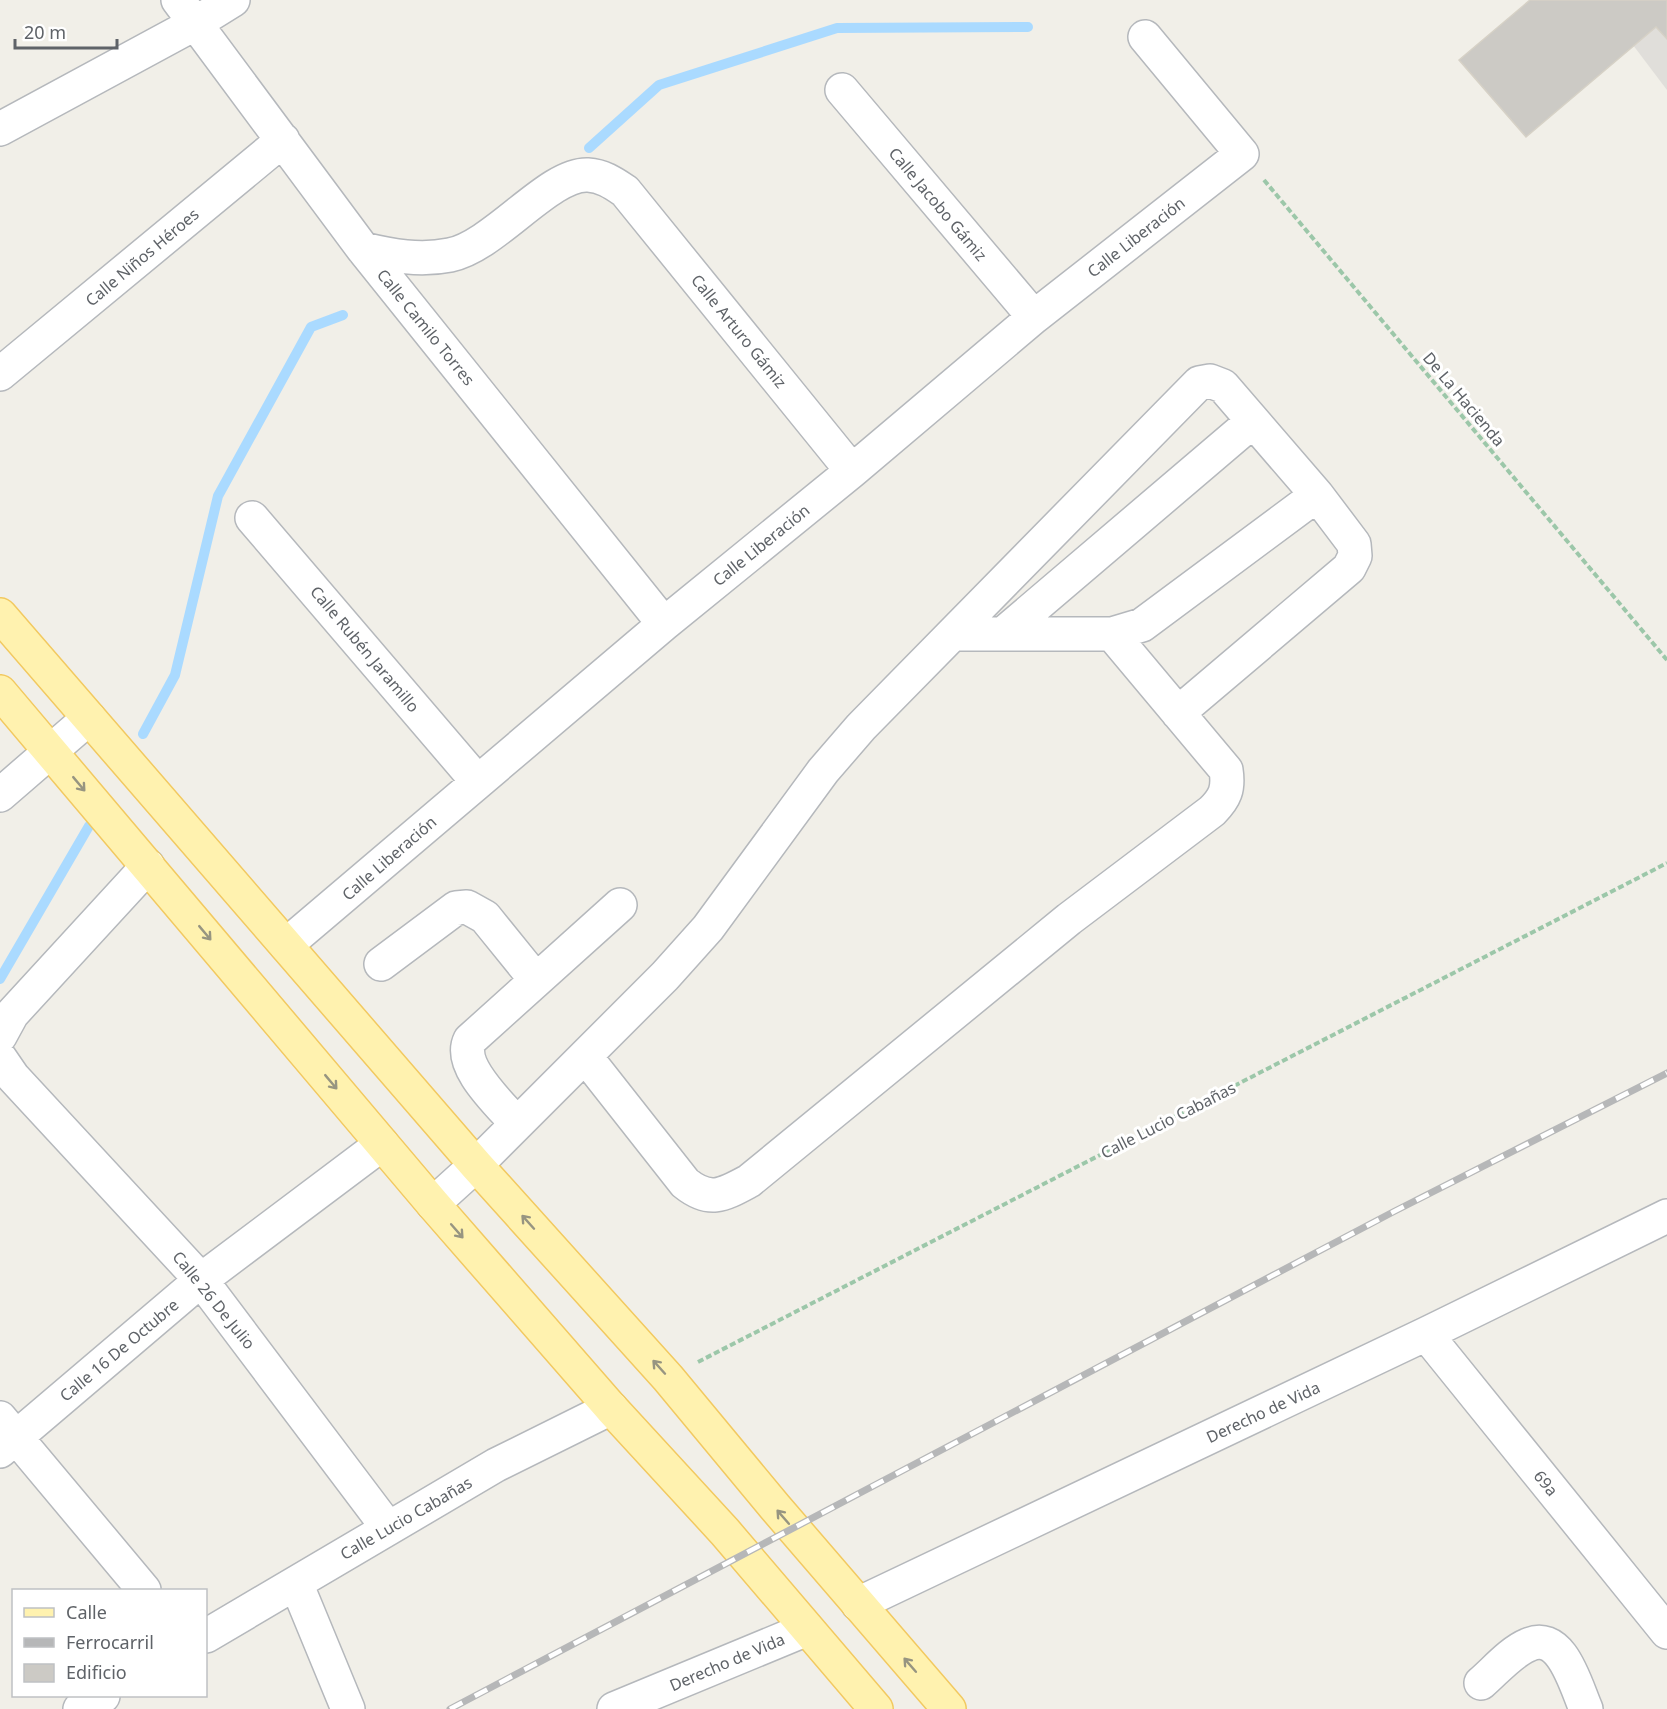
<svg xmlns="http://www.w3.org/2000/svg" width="1667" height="1709" viewBox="0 0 1667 1709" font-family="'Noto Sans',sans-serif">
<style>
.industrial{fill:#e0deda}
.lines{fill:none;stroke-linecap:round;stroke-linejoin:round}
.stream{stroke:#aadaff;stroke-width:10}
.building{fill:#cccac5;stroke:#d6d1c6;stroke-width:1.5}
.minor-casing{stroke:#b5b8bc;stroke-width:36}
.major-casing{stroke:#f2c960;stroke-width:36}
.path{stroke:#9cc7a9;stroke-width:4;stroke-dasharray:6 3;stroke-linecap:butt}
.minor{stroke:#fff;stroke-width:33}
.major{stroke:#fff2af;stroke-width:33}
.rail-casing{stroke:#b6b7b8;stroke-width:7}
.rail{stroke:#fff;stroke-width:4.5;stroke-dasharray:14;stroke-linecap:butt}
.oneway{stroke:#979581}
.labels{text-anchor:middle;stroke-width:6;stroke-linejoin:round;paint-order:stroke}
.street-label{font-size:16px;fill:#5f6368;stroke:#fff}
</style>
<rect width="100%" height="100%" fill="#f1efe8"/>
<path class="industrial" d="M1599,0H1667V90Z"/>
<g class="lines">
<path class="stream" d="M589,148L659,85L837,28L1028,27
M143,734L175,675L218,496L311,327L343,315
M0,979L89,826"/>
</g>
<path class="building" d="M1530,0H1667V39L1656,27L1526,137L1459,60Z"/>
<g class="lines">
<g class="minor-casing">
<path id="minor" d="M178,0L363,249L664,624
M842,90L1034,317
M0,129L196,23L233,0
M363,249C392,256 420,261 450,255C495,246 549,173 588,175C603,176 613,183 625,191L852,471
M0,374L283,140
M252,518L477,781
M1004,633L1253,421
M1178,713L1349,568L1355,556L1354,544L1317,495
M0,795L89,718
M286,945L664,624L852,471L1034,317L1242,154L1145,37
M381,964L456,908L467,907L485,917L536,980
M0,1036L12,1014L148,866
M585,1056L685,1183C710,1203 723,1195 749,1181L1069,919L1212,811C1225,798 1229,789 1226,770L1112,634
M0,1058L13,1077L201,1280L388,1528
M517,1124C500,1104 457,1066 470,1040L620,905
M433,1204L476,1165L665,976L708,928L823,771L861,727L1199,383L1210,381L1223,386L1317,495L1142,625L1112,634H954
M1426,1334L1667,1632
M0,1418L144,1590
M0,1451L201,1280L382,1144
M296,1583L348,1709
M858,1604L1426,1334L1667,1216
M206,1636L496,1465L611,1408
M1481,1683C1495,1671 1511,1652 1528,1645C1562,1629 1576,1687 1586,1709
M80,1709L103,1696
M614,1709L807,1629"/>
</g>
<g class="major-casing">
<path id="major" d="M0,615L476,1165L668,1378L775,1507L949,1709
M0,692L433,1204L611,1408L725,1532L876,1709"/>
</g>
<path class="path" d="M1264,180L1667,660
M698,1362L1667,863"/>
<use href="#minor" class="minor"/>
<use href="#major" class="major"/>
<g class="rail-casing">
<path id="rail" d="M450,1709L1393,1212L1667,1073"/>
</g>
<use href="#rail" class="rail"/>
</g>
<defs><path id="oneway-shaft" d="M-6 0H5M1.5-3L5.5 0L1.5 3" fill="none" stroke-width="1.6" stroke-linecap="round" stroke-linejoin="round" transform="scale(1.5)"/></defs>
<g class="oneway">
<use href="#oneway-shaft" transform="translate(79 784) rotate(50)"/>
<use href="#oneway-shaft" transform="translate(205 933) rotate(50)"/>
<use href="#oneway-shaft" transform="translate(331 1082) rotate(50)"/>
<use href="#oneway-shaft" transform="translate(528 1222) rotate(-132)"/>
<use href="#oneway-shaft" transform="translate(457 1231) rotate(49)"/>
<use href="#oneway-shaft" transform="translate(659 1367) rotate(-132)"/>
<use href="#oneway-shaft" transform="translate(783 1517) rotate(-131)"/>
<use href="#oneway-shaft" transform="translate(910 1665) rotate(-131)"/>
</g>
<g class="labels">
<g class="street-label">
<text transform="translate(938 204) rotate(50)" y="6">Calle Jacobo Gámiz</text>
<text transform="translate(1136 237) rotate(-38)" y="6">Calle Liberación</text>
<text transform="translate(142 257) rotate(-40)" y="6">Calle Niños Héroes</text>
<text transform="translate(426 327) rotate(51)" y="6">Calle Camilo Torres</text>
<text transform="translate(739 331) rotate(51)" y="6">Calle Arturo Gámiz</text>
<text transform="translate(1464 399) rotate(50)" y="6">De La Hacienda</text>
<text transform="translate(761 545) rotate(-39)" y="6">Calle Liberación</text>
<text transform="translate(365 649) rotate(50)" y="6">Calle Rubén Jaramillo</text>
<text transform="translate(389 858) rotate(-41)" y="6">Calle Liberación</text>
<text transform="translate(1168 1120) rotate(-27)" y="6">Calle Lucio Cabañas</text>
<text transform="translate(214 1300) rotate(51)" y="6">Calle 26 De Julio</text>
<text transform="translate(119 1350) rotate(-40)" y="6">Calle 16 De Octubre</text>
<text transform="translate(1263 1412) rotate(-25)" y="6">Derecho de Vida</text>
<text transform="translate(1546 1483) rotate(51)" y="6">69a</text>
<text transform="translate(406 1518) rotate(-30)" y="6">Calle Lucio Cabañas</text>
<text transform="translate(727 1662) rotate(-23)" y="6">Derecho de Vida</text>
</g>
</g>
<rect x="12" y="1589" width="195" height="108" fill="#ffffff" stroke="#bfc1c3" stroke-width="1.5"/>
<rect x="24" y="1608" width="30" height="9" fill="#fff2af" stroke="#bfc1c3" stroke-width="1.5"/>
<text x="66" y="1619" font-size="18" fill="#5f6368">Calle</text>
<rect x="24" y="1638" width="30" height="9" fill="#b6b7b8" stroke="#bfc1c3" stroke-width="1.5"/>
<text x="66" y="1649" font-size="18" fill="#5f6368">Ferrocarril</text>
<rect x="24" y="1664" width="30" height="18" fill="#cccac5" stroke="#bfc1c3" stroke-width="1.5"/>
<text x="66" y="1679" font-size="18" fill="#5f6368">Edificio</text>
<path d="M15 39v9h102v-9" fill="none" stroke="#5f6368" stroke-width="3"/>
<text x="24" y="39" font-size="18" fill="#5f6368" stroke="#ffffff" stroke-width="4.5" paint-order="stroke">20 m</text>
</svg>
